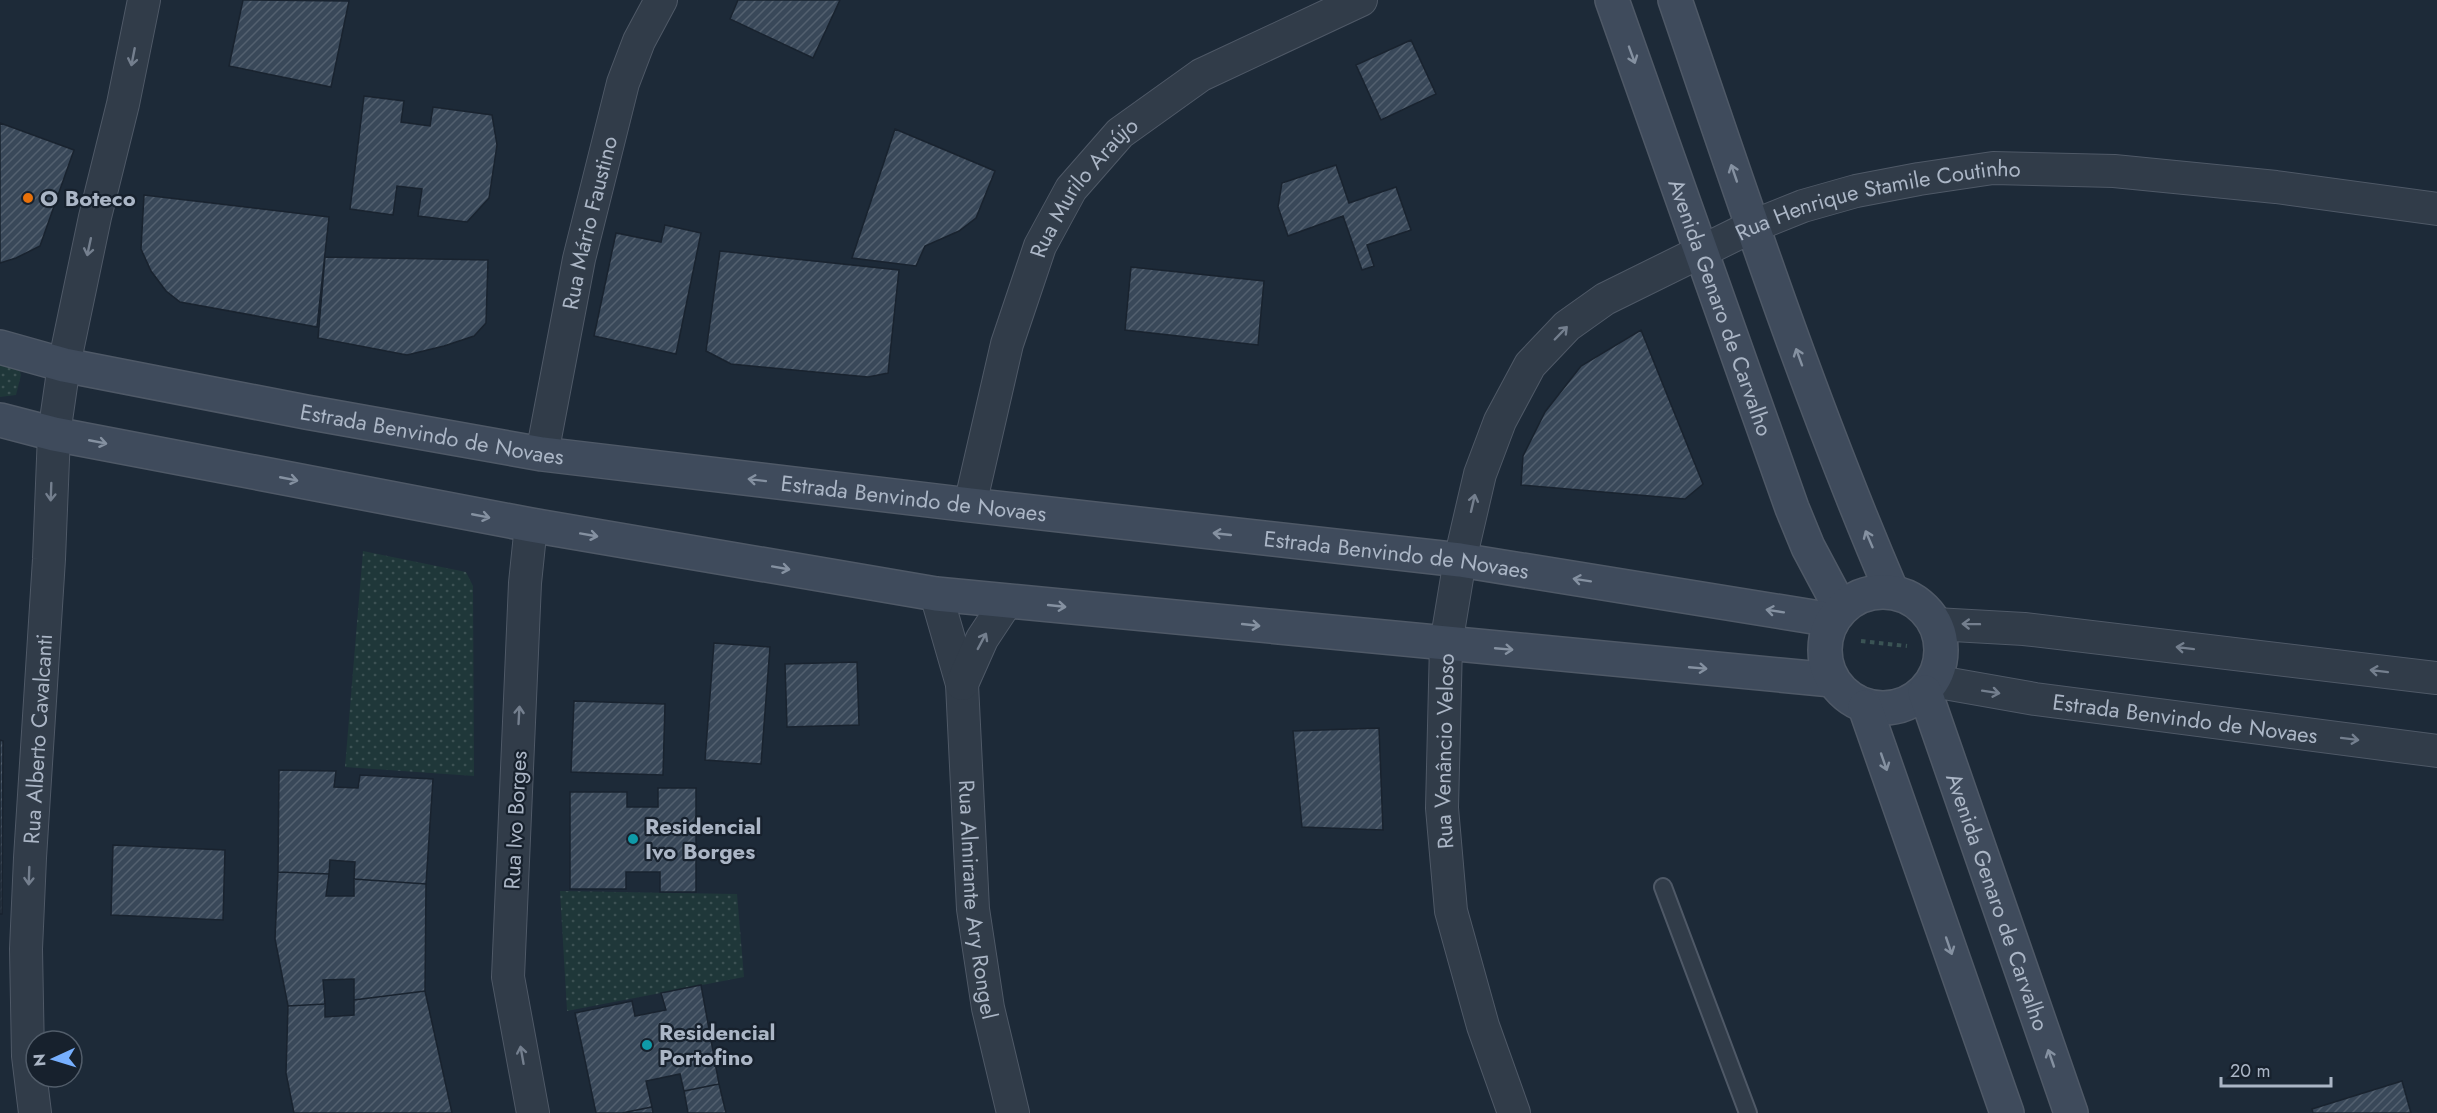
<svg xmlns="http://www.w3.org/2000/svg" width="2437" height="1113" viewBox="0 0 2437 1113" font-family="Jost,sans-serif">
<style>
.grass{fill:url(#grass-dots)}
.building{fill:url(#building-hatch);stroke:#19232f;stroke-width:1.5}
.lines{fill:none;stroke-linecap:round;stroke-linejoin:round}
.lane-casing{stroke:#4f5967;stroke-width:20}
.street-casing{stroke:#4f5967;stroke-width:34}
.secondary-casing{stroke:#4f5967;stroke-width:36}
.path{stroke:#3a5354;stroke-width:4;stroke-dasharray:4.5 4.5;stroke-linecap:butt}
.lane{stroke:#313c49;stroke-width:16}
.street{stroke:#313c49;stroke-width:32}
.secondary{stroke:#3f4b5c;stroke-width:33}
.oneway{stroke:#8591a1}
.oneway2{stroke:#747f8e}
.food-dot{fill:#e8710a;stroke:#17212d;stroke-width:2}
.culture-dot{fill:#0f9aa8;stroke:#17212d;stroke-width:2}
.labels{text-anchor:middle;stroke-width:4.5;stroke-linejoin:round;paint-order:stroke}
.street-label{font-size:22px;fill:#abb6c6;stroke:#17212d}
.poi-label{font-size:22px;font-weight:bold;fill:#abb6c6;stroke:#17212d;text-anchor:start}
</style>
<defs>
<pattern id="grass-dots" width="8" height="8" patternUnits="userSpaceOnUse" patternTransform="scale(1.5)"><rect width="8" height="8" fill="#1f3739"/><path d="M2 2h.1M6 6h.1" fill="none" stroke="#3d5254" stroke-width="1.8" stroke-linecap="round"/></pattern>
<pattern id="building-hatch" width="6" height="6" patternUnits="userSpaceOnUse" patternTransform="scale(1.5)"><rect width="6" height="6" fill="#394859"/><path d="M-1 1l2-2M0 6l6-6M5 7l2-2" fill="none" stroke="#53606f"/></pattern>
</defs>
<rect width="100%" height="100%" fill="#1d2a38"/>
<path class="grass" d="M0,357L17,361L21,375L16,395L0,397Z
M363,551L466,572L473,586L474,776L345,767Z
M560,891L737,894L744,977L567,1011Z"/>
<path class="building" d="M243,0L349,1L331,87L229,66Z
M738,0H840L813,58L730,19Z
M1411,40L1436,94L1381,120L1356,65Z
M364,96L404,101L401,122L430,126L433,107L492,115L497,145L489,198L467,222L418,216L422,189L397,186L393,215L350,209Z
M0,123L74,150L40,246L16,258L0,263Z
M895,129L995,171L976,218L959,231L925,246L916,266L852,258Z
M1336,165L1349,203L1396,187L1411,230L1367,245L1374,266L1362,270L1343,216L1288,236L1278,207L1282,183Z
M144,195L329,217L317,327L180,302L166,291L151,271L141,249Z
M665,225L701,233L676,354L594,336L616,233L661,242Z
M720,251L899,270L888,373L868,377L731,364L706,351Z
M325,257L488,260L486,323L474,336L444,346L407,355L318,338Z
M1131,267L1264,281L1258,345L1125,330Z
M1641,330L1703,484L1685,499L1521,485L1523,456L1545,412L1581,366Z
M714,643L770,647L761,764L705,760Z
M857,662L859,725L787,727L785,664Z
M574,701L665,704L663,775L571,772Z
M1379,728L1383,830L1302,827L1293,731Z
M0,740L3,741L2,914H0Z
M279,770L336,771L334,787L358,788L360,775L433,779L426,884L354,879L355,862L330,860L329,874L278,872Z
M658,788H696V892H660V872H626V889H570V792H627V807H658Z
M113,845L225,850L223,920L111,915Z
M278,872L329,874L326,896H354V879L426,884L425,991L354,1000V979L323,980L325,1004L288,1006L275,939Z
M701,985L719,1084L684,1091L680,1074L646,1081L652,1107L622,1113H596L575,1013L632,1001L635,1016L666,1010L661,993Z
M425,991L452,1113H294L286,1073L288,1006L325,1004V1017L354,1015V1000Z
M2402,1081L2411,1113H2313L2312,1109Z
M719,1084L726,1113H688L684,1091Z
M652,1107L653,1113H622Z"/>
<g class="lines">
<g class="lane-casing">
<path id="lane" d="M1663,887L1748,1113"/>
</g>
<g class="street-casing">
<g id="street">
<path id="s1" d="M542,454L579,259L623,83L639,41L661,0"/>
<path id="s2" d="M970,505L1007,344L1040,246L1071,189L1120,133L1201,75L1361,0"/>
<path d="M531,525L525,583L508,977L533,1113"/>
<path id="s3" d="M936,594L962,684L973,909L988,1008L1013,1113"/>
<path d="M1935,624L2024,629L2437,678"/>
<path id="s4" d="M1933,681L2035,699L2437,751"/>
<path d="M962,684L982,639L1007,601"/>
<path id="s5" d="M35,1113L28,1056L26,949L30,858L49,559L54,434L64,365L95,217L123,104L144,0"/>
<path id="s6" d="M1514,1113L1483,1026L1451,911L1442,808L1446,644L1460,560L1480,474L1500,421L1530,365L1567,326L1605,299L1753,226L1803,206L1856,191L1919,179L1993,168L2114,171L2276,187L2437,209"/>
</g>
</g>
<g class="secondary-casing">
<g id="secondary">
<path id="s7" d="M1612,0L1792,508L1808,547L1841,609"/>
<path d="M1675,0C1743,199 1809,399 1892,592"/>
<path id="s8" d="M0,347L64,365L306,412L542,454L970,505L1460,560L1832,620"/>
<path d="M0,420L54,434L531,525L936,594L1832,680"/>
<circle cx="1883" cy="650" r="58"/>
<path id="s9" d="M1925,692L2071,1113"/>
<path d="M1865,707L2007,1113"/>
</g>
</g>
<path class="path" d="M1861,641L1907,646"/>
<use href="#lane" class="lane"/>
<use href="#street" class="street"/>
<use href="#secondary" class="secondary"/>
</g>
<defs><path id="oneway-shaft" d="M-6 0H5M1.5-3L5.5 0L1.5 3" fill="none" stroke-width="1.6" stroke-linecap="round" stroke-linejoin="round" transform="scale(1.5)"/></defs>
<g class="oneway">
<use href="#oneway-shaft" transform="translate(1632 55) rotate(70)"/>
<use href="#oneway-shaft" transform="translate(1734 173) rotate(-109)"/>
<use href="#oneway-shaft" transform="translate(1799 357) rotate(-110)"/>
<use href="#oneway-shaft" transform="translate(98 442) rotate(11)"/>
<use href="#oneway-shaft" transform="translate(289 479) rotate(11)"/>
<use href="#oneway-shaft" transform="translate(757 480) rotate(-173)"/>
<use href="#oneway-shaft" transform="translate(481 516) rotate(11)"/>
<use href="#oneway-shaft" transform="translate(1222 534) rotate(-174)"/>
<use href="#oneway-shaft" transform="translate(589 535) rotate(10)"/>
<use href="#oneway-shaft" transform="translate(1869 539) rotate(-113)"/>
<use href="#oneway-shaft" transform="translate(781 568) rotate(10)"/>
<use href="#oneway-shaft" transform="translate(1582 580) rotate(-171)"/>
<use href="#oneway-shaft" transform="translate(1057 606) rotate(6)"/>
<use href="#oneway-shaft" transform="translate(1775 611) rotate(-171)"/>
<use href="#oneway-shaft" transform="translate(1251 625) rotate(6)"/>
<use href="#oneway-shaft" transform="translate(1504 649) rotate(5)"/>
<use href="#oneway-shaft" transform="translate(1698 668) rotate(5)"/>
<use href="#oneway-shaft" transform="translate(1884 762) rotate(71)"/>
<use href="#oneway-shaft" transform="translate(1949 946) rotate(71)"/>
<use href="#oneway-shaft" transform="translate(2051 1058) rotate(-109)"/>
</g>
<g class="oneway2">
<use href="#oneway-shaft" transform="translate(133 57) rotate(101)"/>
<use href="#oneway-shaft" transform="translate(89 247) rotate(102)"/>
<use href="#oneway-shaft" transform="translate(1561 333) rotate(-46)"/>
<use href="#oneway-shaft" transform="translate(51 492) rotate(92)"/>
<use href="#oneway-shaft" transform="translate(1473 503) rotate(-77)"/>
<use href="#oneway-shaft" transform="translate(1971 624) rotate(-179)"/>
<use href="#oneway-shaft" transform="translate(982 641) rotate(-62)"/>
<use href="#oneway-shaft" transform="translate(2185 648) rotate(-173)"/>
<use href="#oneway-shaft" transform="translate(2379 671) rotate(-173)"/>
<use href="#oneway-shaft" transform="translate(1991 692) rotate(9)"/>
<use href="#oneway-shaft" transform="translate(519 715) rotate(-87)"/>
<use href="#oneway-shaft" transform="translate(2350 739) rotate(7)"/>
<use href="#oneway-shaft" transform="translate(29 876) rotate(92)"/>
<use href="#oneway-shaft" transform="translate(522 1055) rotate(-100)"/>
</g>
<circle class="food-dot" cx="28" cy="198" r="6"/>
<g class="culture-dot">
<circle cx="633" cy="839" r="6"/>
<circle cx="647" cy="1045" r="6"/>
</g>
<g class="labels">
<g class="street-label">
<text dy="8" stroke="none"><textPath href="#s2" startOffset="342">Rua Murilo Araújo</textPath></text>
<text dy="8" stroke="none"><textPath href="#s6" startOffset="1167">Rua Henrique Stamile Coutinho</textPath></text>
<text dy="8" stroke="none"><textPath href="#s1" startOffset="236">Rua Mário Faustino</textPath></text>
<text dy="8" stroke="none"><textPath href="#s7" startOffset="326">Avenida Genaro de Carvalho</textPath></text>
<text dy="8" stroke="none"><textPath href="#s8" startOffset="441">Estrada Benvindo de Novaes</textPath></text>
<text dy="8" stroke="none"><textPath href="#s8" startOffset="927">Estrada Benvindo de Novaes</textPath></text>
<text dy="8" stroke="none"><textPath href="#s8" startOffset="1413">Estrada Benvindo de Novaes</textPath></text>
<text dy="8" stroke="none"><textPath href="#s4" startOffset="255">Estrada Benvindo de Novaes</textPath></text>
<text dy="8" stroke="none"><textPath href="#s5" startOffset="375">Rua Alberto Cavalcanti</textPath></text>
<text dy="8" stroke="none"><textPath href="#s6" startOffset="372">Rua Venâncio Veloso</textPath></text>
<text transform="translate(515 820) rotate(-87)" y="8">Rua Ivo Borges</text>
<text dy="8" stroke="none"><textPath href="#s3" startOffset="310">Rua Almirante Ary Rongel</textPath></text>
<text dy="8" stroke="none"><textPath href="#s9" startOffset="222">Avenida Genaro de Carvalho</textPath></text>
</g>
<g class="poi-label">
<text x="40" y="206">O Boteco</text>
<text x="645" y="834">Residencial<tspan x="645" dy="25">Ivo Borges</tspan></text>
<text x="659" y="1040">Residencial<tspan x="659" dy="25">Portofino</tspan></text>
</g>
</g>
<g transform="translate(54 1059) rotate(266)"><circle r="28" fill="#17212d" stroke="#525d6a" stroke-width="1.5"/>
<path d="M0-4.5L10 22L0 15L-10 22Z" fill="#77b0ff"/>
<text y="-9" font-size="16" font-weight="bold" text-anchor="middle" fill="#abb6c6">N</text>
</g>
<path d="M2221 1077v9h110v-9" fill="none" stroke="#abb6c6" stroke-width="3"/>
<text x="2230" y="1077" font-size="18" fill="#abb6c6" stroke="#17212d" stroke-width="4.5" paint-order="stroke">20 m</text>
</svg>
